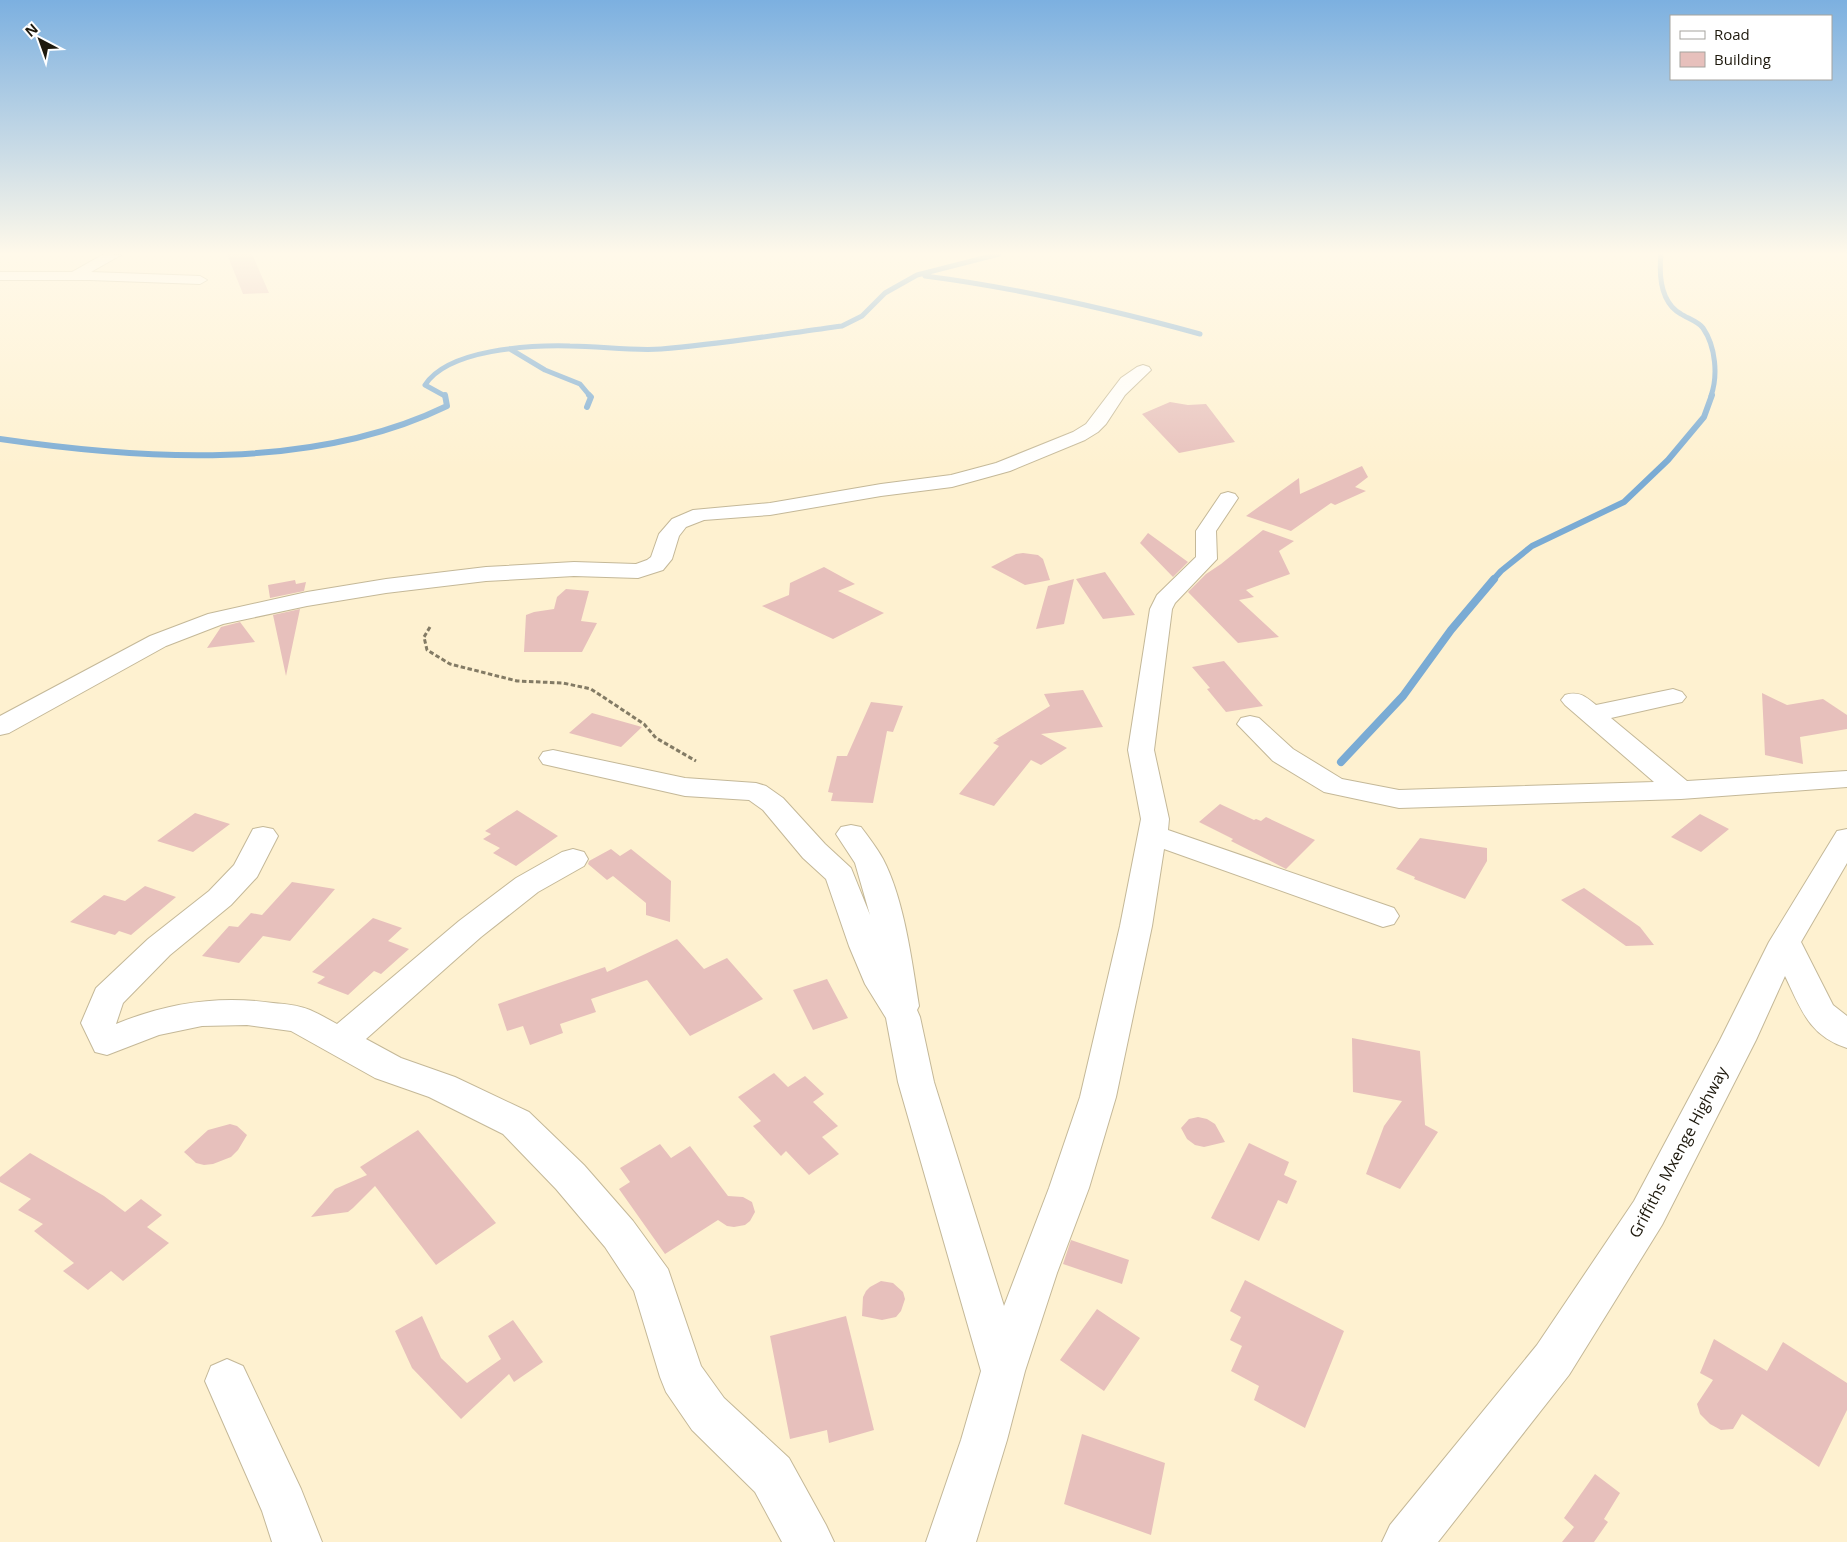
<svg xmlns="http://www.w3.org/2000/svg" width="1847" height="1542" viewBox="0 0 1847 1542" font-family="'Open Sans',sans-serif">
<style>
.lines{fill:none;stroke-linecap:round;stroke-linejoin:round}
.stream-far2{stroke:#7aabd4;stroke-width:5}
.stream-far1{stroke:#7aabd4;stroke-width:6}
.stream{stroke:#7aabd4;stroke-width:8}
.building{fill:#e7c0bc}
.minor-casing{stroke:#c4b898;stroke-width:2}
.path{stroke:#837b65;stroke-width:3;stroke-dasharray:4.5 2.5;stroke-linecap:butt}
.minor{fill:#fff;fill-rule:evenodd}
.labels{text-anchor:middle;stroke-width:4;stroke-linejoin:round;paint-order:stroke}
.near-street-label{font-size:16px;fill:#1e190d;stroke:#fff}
</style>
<rect width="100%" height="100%" fill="#fef1d0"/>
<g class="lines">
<path class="stream-far2" d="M1661,254C1659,274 1660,302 1681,314C1687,318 1699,322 1703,328C1716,347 1718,376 1711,396
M925,276C1018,288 1109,309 1200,334
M510,349L545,370L580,384L590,396
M445,396L425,385C448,349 530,345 570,346C600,346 631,351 661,349C722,344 782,334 842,326L862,316L885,293L917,275L999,254"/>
<path class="stream-far1" d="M587,407L591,397L589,395
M0,439C144,460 313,471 447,406L445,395
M1493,580L1501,571L1532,546L1624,502L1668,460L1704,417L1712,395"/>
<path class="stream" d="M1341,762L1403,696L1451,630L1494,579"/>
</g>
<path class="building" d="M227,254H252L269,293L243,294Z
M1170,402L1188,405L1206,404L1235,442L1179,453L1142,414Z
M1362,466L1368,477L1355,487L1366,491L1335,505L1331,503L1291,531L1246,516L1299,478L1300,494Z
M1263,530L1294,541L1279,551L1290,574L1246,590L1254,597L1239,600L1279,637L1238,643L1188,592L1206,574L1221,564Z
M1148,533L1188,562L1173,577L1140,543Z
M1023,553L1038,555L1043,559L1050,580L1025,585L991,567L1016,554Z
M824,567L855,584L838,591L884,613L833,639L762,606L789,595L790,583Z
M1105,572L1135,615L1103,619L1076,579Z
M1074,579L1064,624L1036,629L1048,586Z
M295,580L296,584L306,582L304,591L270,598L268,585Z
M566,589L589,591L581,621L597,623L582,652H524L526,615L534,612L554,609L557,597Z
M300,609L286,676L273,615Z
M240,622L255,642L207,648L221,627Z
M1224,661L1263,706L1226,712L1207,689L1210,688L1192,667Z
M1083,690L1103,727L1041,734L1067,748L1041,765L1031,760L994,806L959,794L999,746L993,743L999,739L995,740L1050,706L1044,694Z
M1762,693L1787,705L1823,699L1847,715V729L1800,737L1803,764L1765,755Z
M871,702L903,706L893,732L887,731L873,803L831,801L833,793L828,792L837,756H847Z
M592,713L642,727L621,747L569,733Z
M1220,804L1254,820L1256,819L1261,821L1266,817L1315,840L1286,869L1231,841L1233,839L1199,822Z
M517,810L558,836L516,866L493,853L500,848L483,839L491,834L485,831Z
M195,813L230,824L193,852L157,841Z
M1700,814L1729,829L1701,852L1671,837Z
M1420,838L1487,848V861L1465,899L1414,879L1415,877L1396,869Z
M611,849L620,856L631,849L671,881L670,922L646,915V903L613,876L607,880L588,864L589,861Z
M292,882L335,889L290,941L263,936L239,963L202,956L229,926L238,927L251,913L262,915Z
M145,886L176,897L131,935L119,931L115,935L70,922L104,895L125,901Z
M1584,888L1640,927L1654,945L1626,946L1561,900Z
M373,918L402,928L388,941L409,949L381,974L374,971L348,995L317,983L325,977L312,972Z
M677,939L704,969L727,958L763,999L690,1036L647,980L591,999L596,1012L560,1024L563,1033L530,1045L523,1026L507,1031L498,1004L605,967L607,972Z
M827,979L848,1018L813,1030L793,990Z
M1352,1038L1420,1051L1425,1125L1438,1132L1400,1189L1366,1174L1384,1126L1402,1101L1353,1092Z
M774,1073L788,1087L805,1076L824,1094L813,1102L838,1126L822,1137L839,1154L809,1175L786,1151L781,1156L753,1126L761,1121L738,1097Z
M1198,1117L1207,1119L1215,1124L1225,1142L1204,1147L1195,1145L1187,1139L1181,1128L1189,1119Z
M230,1124L237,1126L247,1135L238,1150L231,1157L213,1164L204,1165L196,1163L184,1152L208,1130Z
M418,1130L496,1223L436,1265L375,1186L353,1208L348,1212L311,1217L335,1189L367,1175L360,1167Z
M1249,1143L1289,1162L1284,1175L1297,1181L1287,1204L1278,1200L1259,1241L1211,1218Z
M660,1144L671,1158L690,1146L728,1196L743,1197L752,1202L755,1212L750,1221L745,1225L734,1227L727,1226L718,1220L665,1254L619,1189L630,1182L620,1168Z
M30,1153L104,1196L125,1212L141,1199L162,1215L147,1227L169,1243L123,1281L111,1271L88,1290L63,1271L74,1263L34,1231L43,1224L18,1210L31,1199L0,1182V1177Z
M1071,1240L1129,1260L1122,1284L1063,1264Z
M1245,1280L1344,1331L1305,1428L1254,1400L1259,1386L1231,1371L1242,1346L1230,1340L1241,1317L1230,1311Z
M881,1281L893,1283L903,1292L905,1299L901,1311L896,1317L882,1320L862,1316L863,1297L866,1291L870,1287Z
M1097,1309L1140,1338L1104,1391L1060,1360Z
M422,1316L441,1358L467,1383L501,1359L488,1336L513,1320L543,1362L514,1382L509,1374L461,1419L412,1368L395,1331Z
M846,1316L874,1430L829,1443L827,1430L790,1439L770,1336Z
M1714,1339L1767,1371L1783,1342L1847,1383V1410L1819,1467L1742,1414L1733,1429L1721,1430L1710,1424L1700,1414L1697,1404L1713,1380L1700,1373Z
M1082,1434L1165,1463L1151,1535L1064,1504Z
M1595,1474L1620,1493L1604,1519L1608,1522L1594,1542H1562L1574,1527L1564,1518Z"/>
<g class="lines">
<g class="minor-casing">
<path id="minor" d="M104,254L121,255L91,272L200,276L207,280L200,284L90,280H0V272H72Z
M1143,365L1149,367L1151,370L1125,395L1106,424L1098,432L1085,440L1010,471L952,487L881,496L770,515L704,520L686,527L679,536L672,559L663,570L638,578L574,576L486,581L386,593L307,606L223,624L166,646L9,733L0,735V716L150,636L208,614L307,592L386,579L486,567L574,562L636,564L647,560L651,557L659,534L672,519L693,510L770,503L881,484L951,475L996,463L1073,432L1086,424L1121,378L1137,367Z
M1228,492L1235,494L1238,498L1216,531L1217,559L1175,603L1172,609L1154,750L1169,819L1168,830L1394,908L1399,916L1394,924L1383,927L1164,849L1152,926L1116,1097L1089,1188L1057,1273L1025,1371L1007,1440L976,1542H926L961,1440L981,1371L898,1082L886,1018L865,984L849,946L826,879L803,858L763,810L749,800L685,796L543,764L539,758L543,752L553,750L685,778L756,783L766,786L783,798L825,844L851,868L870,915L855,863L836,834L841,827L851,825L861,827C869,838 877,848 883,859C904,899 912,961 919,1006L917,1010L920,1017L934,1082L1004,1306L1049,1188L1080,1097L1120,926L1141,819L1128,750L1150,609L1157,595L1196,557V531L1221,494Z
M1673,689L1682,692L1686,697L1682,702L1611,718L1687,781L1847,771V787L1681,799L1399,808L1324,792L1273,761L1237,724L1241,718L1250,716L1259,718L1293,749L1342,779L1399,790L1654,782L1565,705L1561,700L1565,695C1579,691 1585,696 1596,705Z
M263,827L273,829L278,836L257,877L231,905L170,955L123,1003L116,1024C167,1003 218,995 273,1003C285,1004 298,1005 310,1010C319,1014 328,1019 337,1024L459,921L516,878L562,852L573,849L584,852L588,859L584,866L538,892L481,937L366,1039L401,1058L455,1077L529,1112L584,1165L633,1221L668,1269L701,1366L724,1398L789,1458L826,1525L834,1542H782L755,1492L692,1430L666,1392L660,1377L634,1291L605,1247L556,1189L503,1134L429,1097L375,1078L291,1031L247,1025L202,1026L159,1035L107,1055L95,1052L81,1023L96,988L148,939L209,891L234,865L253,829Z
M1847,829V863L1801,942L1833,1005L1847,1016V1048C1809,1036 1801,1009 1785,976L1756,1040L1662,1225L1569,1375L1438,1542H1382L1390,1525L1537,1345L1634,1201L1720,1040L1769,942L1837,831Z
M227,1359L243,1366L301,1489L322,1542H272L262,1511L205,1381L211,1366Z"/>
</g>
<path class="path" d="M430,627L424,637L427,650L450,664L517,681L563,683L591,689L644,724L656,738L696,761"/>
<use href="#minor" class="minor"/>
</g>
<linearGradient id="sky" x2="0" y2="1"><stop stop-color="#7cb0e0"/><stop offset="0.54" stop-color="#fff9ea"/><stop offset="1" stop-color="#fff9ea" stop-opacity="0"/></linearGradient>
<rect width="1847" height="470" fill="url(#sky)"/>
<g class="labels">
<g class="near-street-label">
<text transform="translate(1678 1152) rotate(-62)" y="6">Griffiths Mxenge Highway</text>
</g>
</g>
<rect x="1670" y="15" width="162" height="65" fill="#ffffff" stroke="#a5a39e"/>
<rect x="1680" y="31" width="25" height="8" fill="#ffffff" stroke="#a5a39e"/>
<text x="1714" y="40" font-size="15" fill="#1e190d">Road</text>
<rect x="1680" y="52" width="25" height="15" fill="#e7c0bc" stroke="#a5a39e"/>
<text x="1714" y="65" font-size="15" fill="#1e190d">Building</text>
<g transform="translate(40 40) rotate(319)" stroke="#ffffff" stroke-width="4" paint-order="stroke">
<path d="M0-4L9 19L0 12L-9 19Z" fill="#1e190d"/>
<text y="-8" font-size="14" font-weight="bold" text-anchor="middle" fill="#1e190d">N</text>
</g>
</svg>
